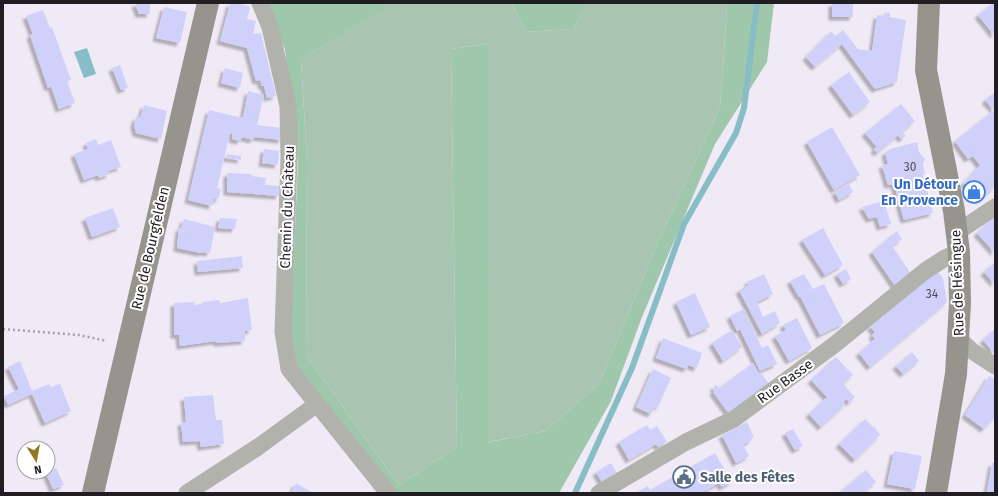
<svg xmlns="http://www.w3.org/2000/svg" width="998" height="496" viewBox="0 0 998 496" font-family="'Fira Sans',sans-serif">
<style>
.green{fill:#a9c5b2}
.forest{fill:#9ec7ac}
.water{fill:#87bec5}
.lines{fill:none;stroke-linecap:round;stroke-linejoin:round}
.stream{stroke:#87bec5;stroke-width:6}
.building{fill:#d0d1fb;filter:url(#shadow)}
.path{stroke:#a49fa9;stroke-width:2.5;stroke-dasharray:2 3;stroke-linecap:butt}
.street{stroke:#b2b2ac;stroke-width:17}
.secondary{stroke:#96958d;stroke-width:22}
.labels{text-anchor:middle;stroke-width:4;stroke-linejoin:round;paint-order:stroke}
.number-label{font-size:12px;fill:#4c4b59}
.shop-label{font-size:14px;font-weight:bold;fill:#366cbe;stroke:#fff;text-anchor:end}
.street-label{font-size:14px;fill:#201e23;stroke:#fff}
.service-label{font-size:14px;font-weight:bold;fill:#4e5e75;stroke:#fff;text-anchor:start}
</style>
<defs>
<filter id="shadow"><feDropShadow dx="-3.5" dy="3.5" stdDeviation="1" flood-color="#0004"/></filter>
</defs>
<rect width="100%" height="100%" fill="#f0e9f6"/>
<path class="green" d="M383,3H512L525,32L573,29L588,3H723L727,7L720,108L658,242L599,384L545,431L488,442V44L451,49L457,447L399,485L306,355L307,162L301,59L382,10Z"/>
<path class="forest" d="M268,3H383V10L301,59L307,162L306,355L399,485L457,447L451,49L488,44L489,442L545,431L599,384L658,242L720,108L727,8L723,3H774L767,62L715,144L642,317L611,401L559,493H396L298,370L290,347L298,162L285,50Z
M512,3H588L573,29L525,32Z"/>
<path class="water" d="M87,48L96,74L84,78L74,52Z"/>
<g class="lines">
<path class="stream" d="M575,493L632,368L684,224L736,133L744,108L757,3"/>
</g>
<path class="building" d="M135,3H150V14H139Z
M230,3H238L250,7L247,19L256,21L253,34L261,33L276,96L267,98L264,86H262L260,80L256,81L247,48L220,41Z
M832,3H853V17H832Z
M993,3H995V36L978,15Z
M164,7L187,12L180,43L156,38Z
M43,10L50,28L52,27L71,80L67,81L75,103L59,109L51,86L48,88L30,35L33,34L26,16Z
M885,12L890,13V17L906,20L897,82L875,89L836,36L843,30L858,49L872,51L877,15L884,16Z
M831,31L842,44L815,67L806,57Z
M120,65L128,88L121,90L112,68Z
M225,68L243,73L240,88L221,83Z
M849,72L870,102L853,115L831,85Z
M248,91L264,95L257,125L281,128L282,140L254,137L253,140L242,137L240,141L232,139L233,134L230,133L217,188L221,189L218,200L214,198L212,206L188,200L209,110L243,118Z
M995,92V187L979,200L964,183L980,165L973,156L968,159L955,141L994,110L985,100Z
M901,104L915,121L902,132L906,136L902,139L898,135L877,153L874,149L877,147L865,133Z
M144,105L167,111L161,139L136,133L134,125L136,117L140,118Z
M832,127L860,175L834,190L807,142Z
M96,139L98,145L111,140L121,167L108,171L110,174L99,178L98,175L84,180L74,154L88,149L86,143Z
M917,142L919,152L925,159L923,164L925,174L923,175L933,213L904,220L894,184L888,185L882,165L888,164L885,153L890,149Z
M264,149L279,151L278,165L262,163Z
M227,154L241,156V160L226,158Z
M227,173L251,174L252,176L266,178L265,185L280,186L279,196L227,192Z
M849,184L853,192L839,200L835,192Z
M884,201L891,224L880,227L877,217L869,219L862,207Z
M113,208L120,227L92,237L85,218Z
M995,216V253L977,233Z
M220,218L237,219L235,229L218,228Z
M184,219L215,227L210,253L202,252L201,253L177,248L179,228H181Z
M823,228L843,265L825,275L802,240Z
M897,231L902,239L892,246L912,275L895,286L872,252Z
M242,256L243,268L198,272L197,261Z
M995,262V284L984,272Z
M846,269L851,279L843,284L837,274Z
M936,270L943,278L947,302L870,367L859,353L875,339L872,335L875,332L870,327Z
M764,274L773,294L757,302L763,317L775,311L780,323L762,334L739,290L749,285L747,282Z
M804,274L813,289L824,284L844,323L820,335L800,296L799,297L790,281Z
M695,293L710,327L691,335L676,302Z
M248,298L252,330L245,331V341L217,343L216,341L180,346L179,335H174V303L194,302V305L203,304L202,302L219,300L220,303Z
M744,309L762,348L768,345L777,364L760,371L740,329L737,331L730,316Z
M797,318L812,348L789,361L775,336L786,330L783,325Z
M995,329V354L983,340Z
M732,330L742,347L723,361L712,343Z
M663,338L702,353L697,368L688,365L687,369L656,358Z
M912,352L919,361L903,374L896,366Z
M836,357L853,375L843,384L855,397L849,403L847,399L843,402L845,405L821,427L809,414L827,397L811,380Z
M20,361L32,391L49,384L51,387L60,384L71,411L45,423L32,394L8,405L4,396L19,389L8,367Z
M753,363L759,374L761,373L770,385L730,415L713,392L715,390L713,387L716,385L719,388Z
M653,369L671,378L658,407L655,406L651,414L636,407Z
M989,376L995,379V417L984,429L965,415Z
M213,395L216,420H222L224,444L201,447L200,441L183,442L181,422H186L184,397Z
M865,419L873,427L874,426L880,435L855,460L839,444Z
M747,422L754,437L751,438L752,440L743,445L749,456L736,463L722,435Z
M647,425L650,430L657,426L667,442L658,447L656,444L629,460L619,442Z
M793,429L803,446L795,450L785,433Z
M894,451L922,456L915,489L887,484Z
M715,453L732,482L722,487L719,483L703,492L704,493H635L648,486L650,490Z
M611,463L617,473L602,482L596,472Z
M992,463H995V493H985L987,491Z
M56,468L64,485L53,489L46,473Z
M866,470L876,482L866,491L863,493H839Z
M296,483L304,488L314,493H291Z"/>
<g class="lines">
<path class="path" d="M3,329L79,335L107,341"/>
<path class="street" d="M260,3L270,27L288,106L289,159L283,332L289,369L388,493
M956,233L995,207
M959,339L972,351L995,366
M187,493L258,447L317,404
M599,493L686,442L734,419L834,345L925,271L945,258L959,252"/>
<path class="secondary" d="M929,3L926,70L954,211L959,252L960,303L956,374L936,493
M93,493L208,3"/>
</g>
<defs>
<g id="shop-ring" transform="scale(1.15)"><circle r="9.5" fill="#fff" stroke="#3f7fe0" stroke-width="1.5"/><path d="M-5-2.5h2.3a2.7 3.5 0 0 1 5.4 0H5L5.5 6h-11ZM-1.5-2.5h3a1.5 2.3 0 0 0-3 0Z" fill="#3f7fe0"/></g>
<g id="civic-ring" transform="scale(1.15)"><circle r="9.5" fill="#fff" stroke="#5c6f8a" stroke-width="1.5"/><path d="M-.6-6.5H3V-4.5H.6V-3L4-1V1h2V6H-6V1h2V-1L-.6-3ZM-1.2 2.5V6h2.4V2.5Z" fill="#5c6f8a"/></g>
</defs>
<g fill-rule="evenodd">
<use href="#shop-ring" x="974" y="192"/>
<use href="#civic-ring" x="684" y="477"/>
</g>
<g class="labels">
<g class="number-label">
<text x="910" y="171">30</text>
<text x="932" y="298">34</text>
</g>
<g class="shop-label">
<text x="958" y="189">Un Détour<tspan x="958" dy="16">En Provence</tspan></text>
</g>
<g class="street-label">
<text transform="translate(287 207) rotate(-88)" y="5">Chemin du Château</text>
<text transform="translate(150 248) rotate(-77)" y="5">Rue de Bourgfelden</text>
<text transform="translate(957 283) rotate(-92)" y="5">Rue de Hésingue</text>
<text transform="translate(785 381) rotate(-36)" y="5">Rue Basse</text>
</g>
<g class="service-label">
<text x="700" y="482">Salle des Fêtes</text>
</g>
</g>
<rect width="998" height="496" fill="none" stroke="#201e23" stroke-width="8"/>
<g transform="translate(36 460) rotate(169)"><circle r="19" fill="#ffffff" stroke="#a6a5a7"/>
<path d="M0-3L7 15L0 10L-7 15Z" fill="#91771d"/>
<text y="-6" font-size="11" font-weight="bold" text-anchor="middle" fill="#201e23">N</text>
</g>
</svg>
